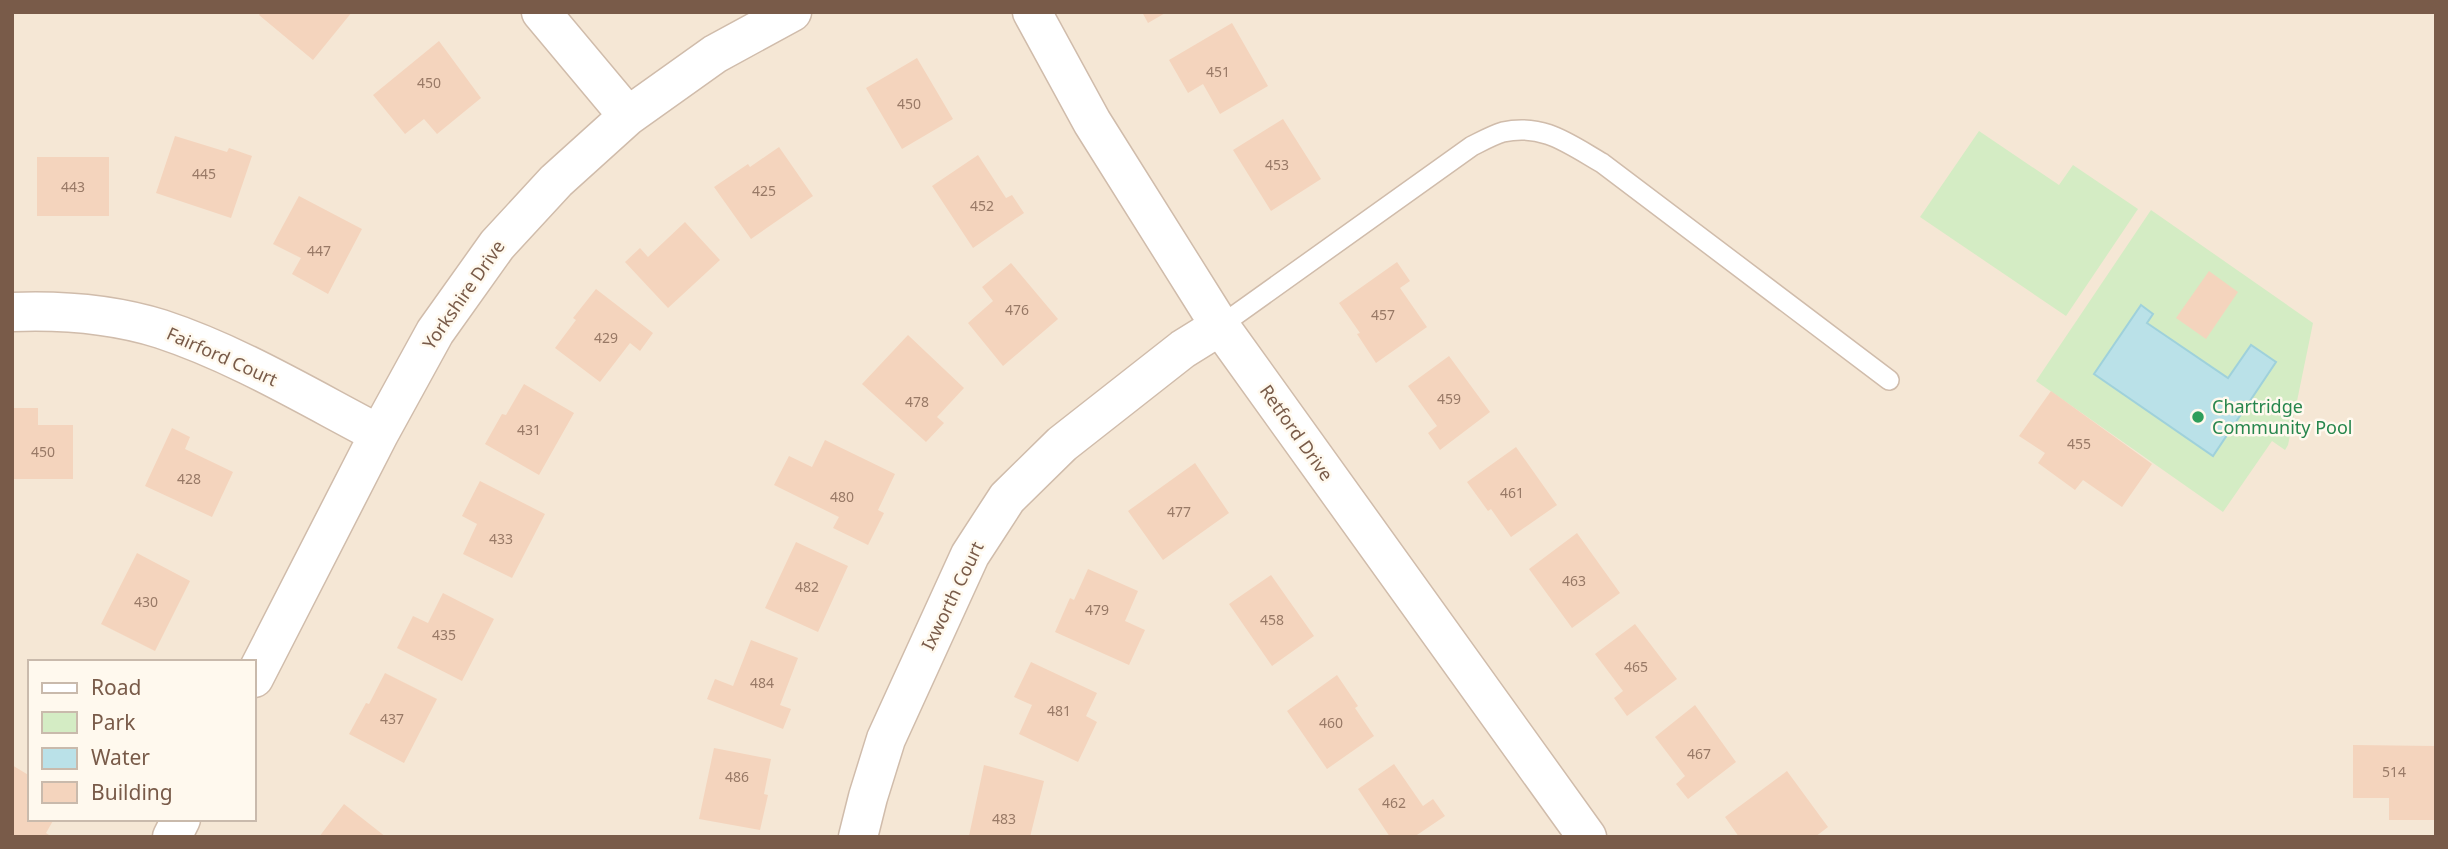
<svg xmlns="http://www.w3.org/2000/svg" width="2448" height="849" viewBox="0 0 2448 849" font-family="'Noto Sans',sans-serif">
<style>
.residential{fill:#f5e7d5;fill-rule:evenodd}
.green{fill:#d4ecc4}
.water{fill:#bae1e8;stroke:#9fd1db;stroke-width:2}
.building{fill:#f4d4bd}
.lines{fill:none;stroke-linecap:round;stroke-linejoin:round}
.service-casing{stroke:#d0bcab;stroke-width:22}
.minor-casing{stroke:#d0bcab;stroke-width:41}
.service{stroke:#fff;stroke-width:19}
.minor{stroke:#fff;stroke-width:38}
.leisure-dot{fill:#2e9e5b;stroke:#fff9ee;stroke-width:2.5}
.labels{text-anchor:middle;stroke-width:5;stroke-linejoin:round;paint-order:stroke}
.number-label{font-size:14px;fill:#987966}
.street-label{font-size:18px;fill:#795b49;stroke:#fff9ee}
.leisure-label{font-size:18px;fill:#27864d;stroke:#fff9ee;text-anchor:start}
</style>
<rect width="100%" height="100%" fill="#fdf5e7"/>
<path class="residential" d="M12,12H2436V837H12ZM30,662H254V819H30Z"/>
<path class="green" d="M1979,131L2059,185L2073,165L2138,209L2066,316L1920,217Z
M2151,210L2313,323L2288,445L2285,450L2272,441L2223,512L2036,381Z"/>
<path class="water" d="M2141,305L2153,314L2147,323L2228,378L2251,345L2276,362L2213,456L2094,374Z"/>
<path class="building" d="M261,12H352L313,60L259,15Z
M1142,12H1167L1148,23Z
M1232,23L1268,86L1220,114L1203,84L1188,93L1169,60Z
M439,41L481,98L437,134L424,119L405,134L373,95Z
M917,58L953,119L902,149L866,88Z
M1283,119L1321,179L1271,211L1233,150Z
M175,136L227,152L229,148L252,156L231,218L156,193Z
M779,147L813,196L751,239L714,187L748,164L750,167Z
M978,155L1006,198L1012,195L1024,213L973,248L932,186Z
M37,157H109V216H37Z
M299,196L362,229L328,294L292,274L301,258L273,244Z
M685,222L720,260L668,308L625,262L640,248L648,257Z
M1397,262L1410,281L1400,288L1427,327L1376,363L1357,334L1360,333L1339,303Z
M1011,263L1058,319L1003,366L968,323L993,301L982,287Z
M2209,271L2238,292L2206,339L2176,318Z
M596,289L653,333L640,351L630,343L600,382L555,348L576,320L573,318Z
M908,335L964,388L937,417L944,423L926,442L862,384Z
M1449,356L1490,412L1440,450L1428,433L1437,426L1408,386Z
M524,384L574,413L539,475L485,444L502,414L506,415Z
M2051,391L2152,464L2122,507L2083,480L2075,490L2038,463L2045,453L2019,436Z
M12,408H38V425H73V479H12Z
M172,428L190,437L185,449L233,472L212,517L145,486Z
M825,440L895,474L878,510L884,513L868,545L833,528L839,517L774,485L789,456L812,467Z
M1516,447L1557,505L1511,537L1491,509L1488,511L1467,482Z
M1195,463L1229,513L1163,560L1128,511Z
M480,481L545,514L512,578L463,554L477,524L462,516Z
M1577,533L1620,593L1572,628L1529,569Z
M796,542L848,566L818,632L765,608Z
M137,553L190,581L155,651L101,624Z
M1088,569L1138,591L1125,621L1145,630L1129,665L1055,632L1070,598L1074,600Z
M1271,575L1314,636L1272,666L1229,604Z
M443,593L494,619L462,681L397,648L413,616L428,623Z
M1635,624L1677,679L1627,716L1614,698L1623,691L1595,654Z
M751,640L798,658L780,705L791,709L783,729L707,699L715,679L733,686Z
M1031,662L1097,693L1086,716L1097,722L1078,762L1019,734L1032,705L1014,697Z
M385,673L437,699L404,763L349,734L366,703L369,704Z
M1337,675L1358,706L1355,708L1374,736L1327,769L1287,711Z
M1695,705L1736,762L1688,799L1676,784L1685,776L1655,737Z
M2353,745L2436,746V820H2389V798H2353Z
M714,748L771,759L764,794L768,795L760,830L699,819Z
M1394,764L1423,806L1433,799L1445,816L1414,837H1390L1358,789Z
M12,765L30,776V819H54L46,833L52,837H12Z
M984,765L1044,781L1030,837L969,836Z
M1787,771L1828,827L1815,837H1739L1725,817Z
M344,804L386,837H319Z"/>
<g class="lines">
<g class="service-casing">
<path id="service" d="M1220,326L1472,146C1482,141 1493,135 1503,132C1543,123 1569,144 1602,163L1889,380"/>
</g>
<g class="minor-casing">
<path id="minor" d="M541,12L628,116
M1032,12L1092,122L1220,326L1587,837
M12,312C62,310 113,314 161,329C237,354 308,397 379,434
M254,678L379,434L435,332L497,245L556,181L628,116L715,54L792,12
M172,837L181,819
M858,837L868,797L886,739L970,555L1007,498L1062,444L1183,349L1220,326"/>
</g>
<use href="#service" class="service"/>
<use href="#minor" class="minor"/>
</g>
<circle class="leisure-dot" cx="2198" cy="417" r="7"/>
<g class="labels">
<g class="number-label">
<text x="1218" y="77">451</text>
<text x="429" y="88">450</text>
<text x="909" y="109">450</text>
<text x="1277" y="170">453</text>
<text x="204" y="179">445</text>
<text x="73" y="192">443</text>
<text x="764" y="196">425</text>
<text x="982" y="211">452</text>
<text x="319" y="256">447</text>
<text x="1017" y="315">476</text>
<text x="1383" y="320">457</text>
<text x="606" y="343">429</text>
<text x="1449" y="404">459</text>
<text x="917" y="407">478</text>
<text x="529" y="435">431</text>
<text x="2079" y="449">455</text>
<text x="43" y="457">450</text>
<text x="189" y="484">428</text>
<text x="1512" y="498">461</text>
<text x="842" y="502">480</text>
<text x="1179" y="517">477</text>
<text x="501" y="544">433</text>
<text x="1574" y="586">463</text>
<text x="807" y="592">482</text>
<text x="146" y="607">430</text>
<text x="1097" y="615">479</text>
<text x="1272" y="625">458</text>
<text x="444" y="640">435</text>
<text x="1636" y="672">465</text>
<text x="762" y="688">484</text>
<text x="1059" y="716">481</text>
<text x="392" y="724">437</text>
<text x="1331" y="728">460</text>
<text x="1699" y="759">467</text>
<text x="2394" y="777">514</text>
<text x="737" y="782">486</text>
<text x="1394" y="808">462</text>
<text x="1004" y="824">483</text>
</g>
<g class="street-label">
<text transform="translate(464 295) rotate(-55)" y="6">Yorkshire Drive</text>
<text transform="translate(222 357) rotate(24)" y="6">Fairford Court</text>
<text transform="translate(1296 433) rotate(55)" y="6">Retford Drive</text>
<text transform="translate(953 596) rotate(-64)" y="6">Ixworth Court</text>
</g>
<g class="leisure-label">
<text x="2212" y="413">Chartridge<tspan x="2212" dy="21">Community Pool</tspan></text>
</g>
</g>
<rect width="2448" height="849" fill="none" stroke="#795b49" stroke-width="28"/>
<rect x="28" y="660" width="228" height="161" fill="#fff9ee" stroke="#c9baac" stroke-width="2"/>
<rect x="42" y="683" width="35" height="10" fill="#ffffff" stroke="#c9baac" stroke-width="2"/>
<text x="91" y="695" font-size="21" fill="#795b49">Road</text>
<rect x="42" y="712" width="35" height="21" fill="#d4ecc4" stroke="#c9baac" stroke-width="2"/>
<text x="91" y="730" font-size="21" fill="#795b49">Park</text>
<rect x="42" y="748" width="35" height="21" fill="#bae1e8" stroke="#c9baac" stroke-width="2"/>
<text x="91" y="765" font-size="21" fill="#795b49">Water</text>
<rect x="42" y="782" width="35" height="21" fill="#f4d4bd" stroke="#c9baac" stroke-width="2"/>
<text x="91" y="800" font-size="21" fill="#795b49">Building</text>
</svg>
